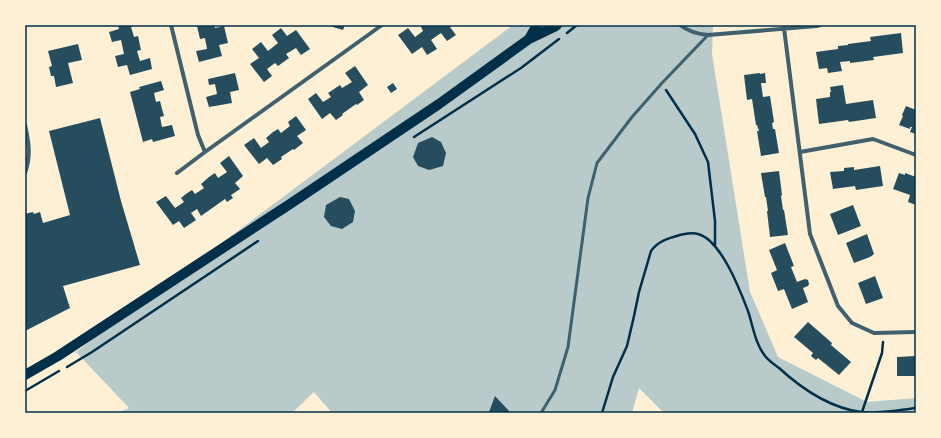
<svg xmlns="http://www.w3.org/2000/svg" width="941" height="438" viewBox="0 0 941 438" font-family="Helvetica,sans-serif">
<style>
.green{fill:#b9caca}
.building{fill:#264d5e}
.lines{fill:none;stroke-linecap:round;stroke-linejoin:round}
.path{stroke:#003049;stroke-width:2.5}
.service{stroke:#3f606c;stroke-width:3}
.minor{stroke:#3f606c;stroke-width:4}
.primary{stroke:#003049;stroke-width:10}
.neatline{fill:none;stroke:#003049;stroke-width:1.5}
</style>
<rect width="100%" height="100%" fill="#fdf0d5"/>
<path class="green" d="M513,25H713L712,54L750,292L778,357L867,402L916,398V413H664L639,388L632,413H332L314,392L292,413H117L129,408L76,352Z"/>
<path class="building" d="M118,25H136L131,27L134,37L138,36L141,50L137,51L140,61L150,58L152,69L130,75L127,65L118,67L115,56L124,54L121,40L112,42L109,32L119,29Z
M202,25H214L215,28L224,26L228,43L219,45L222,56L199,62L196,51L207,49L205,38L200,39L197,26Z
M326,25H345L343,30Z
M424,25H452L450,27L456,35L447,41L441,33L431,40L437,49L427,55L422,47L412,54L398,35L408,28L415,37L423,31L421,27Z
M281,28L287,36L296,30L310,49L301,55L296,48L286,54L289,58L278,66L275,63L267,69L272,76L264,82L250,64L259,58L252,49L261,42L268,51L278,43L272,35Z
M901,33L903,53L873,57L874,60L850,63V61L840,62L842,71L828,73L827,68L819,69L816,52L838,49V46L848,45V44L871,41L870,37Z
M78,44L82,60L68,63L73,83L56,87L54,76H51L49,67L52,66L48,51Z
M355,66L368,85L359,92L364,100L357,105L356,104L342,114L343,115L336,120L330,113L322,119L308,99L316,93L323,102L331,97L328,93L340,85L342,88L352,82L345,73Z
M235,73L239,90L230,92L232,103L209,107L206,97L217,94L215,84L209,85L208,79Z
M760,73V74L765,73L766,83H761L763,97L770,96L774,122L772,123L773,129H775L779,153L761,156L757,131H759L757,125H756L752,99L747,100L744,75Z
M161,81L164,90L154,93L156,102L160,101L162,109L164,116L160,117L162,127L172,125L175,136L153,142L152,139L143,142L130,92L140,89L139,87Z
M393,83L397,89L391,93L387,87Z
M843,85L846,104L873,100L876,118L849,122L848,120L819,124L816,99L830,97V92H831L830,87Z
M906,106L916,110V134L910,132L912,127H910V129L899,125L903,116L902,115Z
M296,116L306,130L297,136L303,143L294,150L293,149L281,157L282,159L273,165L267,158L259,164L244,145L254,138L261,148L269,142L266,138L273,132L278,129L281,133L290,126L288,122Z
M100,118L121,201L140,265L63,286L70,308L25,331V214L33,212L34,214L40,212L43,223L70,215L49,131Z
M432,137L441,142L446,153L443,166L429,170L418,166L413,157L418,143Z
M229,156L243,176L235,183L240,189L231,195L233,198L227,202L225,199L201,216L197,209L191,213L196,220L184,228L179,221L173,225L156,202L166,196L175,208L184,202L181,198L186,194L192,190L195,194L204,188L201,184L209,177L215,173L218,178L227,172L220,163Z
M880,166L883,186L856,190L855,186L833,189L830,172L844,171V168L854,167V170Z
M779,171L782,195L781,196L783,210H784L788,235L770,237L767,211H768L766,197H765L761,173Z
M899,173L905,175V173L916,177V205L908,202L910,195L893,189Z
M340,197L349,199L355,211L353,222L342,229L331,226L324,217L326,205Z
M853,205L861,226L838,235L830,214Z
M867,234L874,254L870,257L854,263L846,243Z
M785,243L794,266L791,267L797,282L805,279L808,280L809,284L808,286L803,288L808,302L792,309L784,289L778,291L771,273L777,270L769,250Z
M875,276L883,298L866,304L858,283Z
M808,322L832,343L831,345L851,362L839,375L818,358L816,360L811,356L813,353L794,337Z
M916,356V376H897V357Z
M495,396L511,413H490L489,412Z"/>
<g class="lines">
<path class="path" d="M567,33L577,25
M666,90L695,134L708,162L715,221V245
M414,137L521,68L559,39
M67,367L92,352L258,241
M25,391L59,371
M862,412L882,353L883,342
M602,413L613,377L627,346L634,316L639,292L651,251C658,241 669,238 680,235C685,234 692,232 698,234C721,240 740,290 748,311C753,326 755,343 765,356C769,361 775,365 779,368C802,389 830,408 861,412C879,414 898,410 916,408"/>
<path class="service" d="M541,413L555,390L568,347L588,198L597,163L632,117L662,83L708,35"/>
<path class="minor" d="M171,25L198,135L205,152
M680,25C689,32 697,34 708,35L817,26L820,25
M784,28L810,234L838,306L852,323L874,333L916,332
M25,125C29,143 31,156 25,173
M800,152L873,139L916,155
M177,173L205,152L382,25"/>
<path class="primary" d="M529,39L537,25
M25,375L58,356L290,204L439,104L529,39L554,27L557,25"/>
</g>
<rect width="941" height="438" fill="none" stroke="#fdf0d5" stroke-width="52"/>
<rect x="26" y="26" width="889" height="386" class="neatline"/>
</svg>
